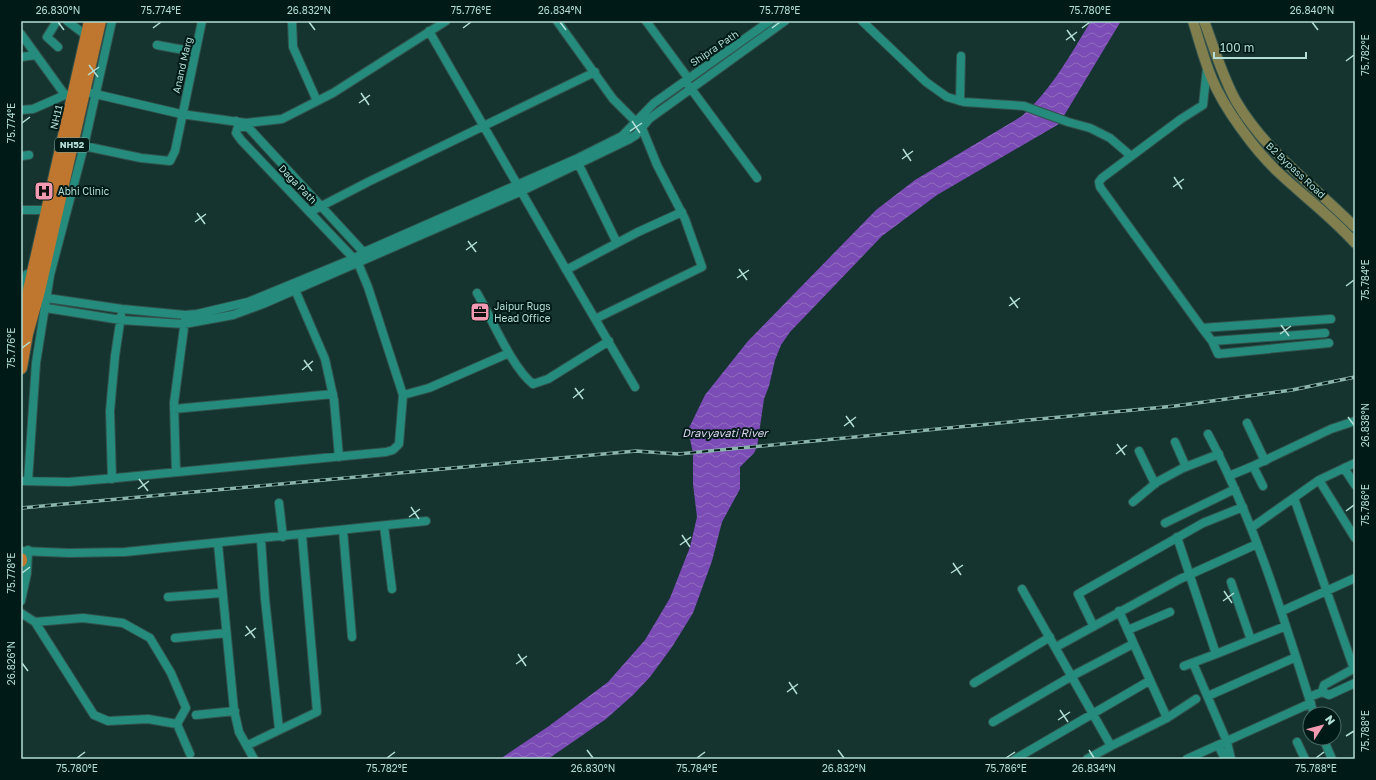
<svg xmlns="http://www.w3.org/2000/svg" width="1376" height="780" viewBox="0 0 1376 780" font-family="'Golos Text',sans-serif">
<style>
.water{fill:url(#water-waves)}
.lines{fill:none;stroke-linecap:round;stroke-linejoin:round}
.minor-casing{stroke:#32524c;stroke-width:10}
.major-casing{stroke:#32524c;stroke-width:12}
.highway-casing{stroke:#32524c;stroke-width:14}
.minor{stroke:#248b7d;stroke-width:8}
.major{stroke:#817f4e;stroke-width:10}
.highway{stroke:#bf772f;stroke-width:12}
.rail-casing{stroke:#8bb4ac;stroke-width:3.5}
.rail{stroke:#001b17;stroke-width:2;stroke-dasharray:6;stroke-linecap:butt}
.ticks{fill:none;stroke:#b2ded5;stroke-width:1.5}
.labels{text-anchor:middle;stroke-width:4;stroke-linejoin:round;paint-order:stroke}
.shield{fill:#001b17;stroke:#7da49c;stroke-width:1}
.shield-label{font-size:9px;font-weight:bold;fill:#b2ded5}
.street-label{font-size:10px;fill:#b2ded5;stroke:#001b17}
.poi-label{font-size:10px;fill:#b2ded5;stroke:#001b17;text-anchor:start}
.water-label{font-size:11px;font-style:italic;fill:#ded4ef;stroke:#001b17}
.neatline{fill:none;stroke:#b2ded5;stroke-width:1.5}
.ticks-label{font-size:10px;text-anchor:middle;fill:#b2ded5}
</style>
<defs>
<pattern id="water-waves" width="16" height="10" patternUnits="userSpaceOnUse"><rect width="16" height="10" fill="#7b4cb5"/><path d="M0 5q4-4 8 0t8 0" fill="none" stroke="#916ec1"/></pattern>
</defs>
<rect width="100%" height="100%" fill="#15342f"/>
<path class="water" d="M1091,21H1121L1059,124L937,195L882,236L790,332L781,345L775,360L769,386L764,399L757,447L754,453L740,467V489L722,522L712,561L693,613L672,647L650,677L633,695L606,719L548,759H500L549,726L608,682L645,640L670,598L690,547L697,517L693,484V453L688,430L705,395L748,341L876,210L915,180L1022,116C1052,89 1070,55 1091,21Z"/>
<g class="lines">
<g class="minor-casing">
<path id="minor" d="M57,21L47,37L58,47
M67,21L87,36
M292,21L293,47L317,101
M557,21L613,99L642,128L657,165L685,219L702,267L595,319
M646,21L688,78
M862,21L926,82L947,97L964,102L1024,106L1068,122L1090,128L1110,138L1131,156
M429,31L564,266L635,387
M21,34L65,95
M157,45L195,52
M21,57L36,55
M1207,68L1203,105L1181,119L1102,178L1099,182L1100,187L1202,328L1331,319
M689,86L757,178
M91,93L181,114L246,123L282,119L333,93L446,21
M960,101L961,56
M21,110L33,109L65,95L78,94
M239,127H248L367,256
M84,146L141,158L170,161L175,151L202,21
M21,156L29,155
M577,161L617,243
M21,210H47
M310,212L368,182L595,72
M566,270L638,232L682,212
M293,285L325,359L334,400L339,457
M477,293C491,317 512,368 533,384L548,379L609,341
M21,295L27,274
M47,298L122,309L185,315L197,314L248,302L355,258L364,252L576,159L622,136L654,103L770,21
M46,308L121,320L184,324L233,315L263,304L522,191L628,140L636,135L649,119L785,21
M1202,328L1212,341L1325,333
M1212,341L1218,354L1329,343
M403,395L429,388L509,353
M174,409L333,394
M1247,423L1265,461
M1208,434C1255,522 1284,619 1314,714
M1175,442L1186,467
M1139,451L1155,484
M1344,468L1355,485
M176,472L174,403L185,320
M1229,476L1253,466
M112,479L110,411L115,356L121,316
M1319,480L1355,538
M21,481L69,482L116,478L386,452L393,450L399,444L403,395L368,287L358,263L241,140L236,133L238,126L236,121
M28,481L36,363L50,275L84,146L112,21
M1263,486L1253,466L1331,429L1355,421
M1294,498L1354,669
M1133,502L1157,482L1183,468L1219,454
M279,503L283,537
M1165,523L1235,489
M384,526L392,589
M1251,528L1319,480L1355,463
M343,530L352,637
M1177,537L1216,654L1286,626
M261,540L265,599L279,729
M218,544L234,710L239,732L254,759
M21,551L69,553L125,552L426,521
M1231,582L1251,640
M1022,589L1111,746L1087,759
M168,597L222,593
M21,601L27,573L28,550
M1119,611L1167,718
M1282,611L1355,578
M21,613L35,622L94,715L108,721L148,719L177,724L186,708L171,673L150,638L123,623L83,618L35,622
M1093,625L1078,594L1203,523L1243,507
M1128,630L1170,612
M175,638L226,633
M1056,647L1180,579L1257,544
M1193,663L1227,742L1231,759
M1184,666L1216,654
M974,683L1050,637
M1322,692L1324,685L1355,668
M1208,696L1296,657
M1309,697L1322,692L1329,695L1355,683
M196,715L235,711
M993,722L1072,676L1133,644
M177,724L190,754
M1323,738L1332,759
M1297,742L1305,759
M248,745L317,712L302,535
M1218,745L1225,759
M1111,746L1167,718L1196,699
M1015,759L1149,681
M1187,759L1311,703"/>
</g>
<g class="major-casing">
<path id="major" d="M1193,21C1199,40 1204,60 1212,79C1224,108 1254,149 1277,171C1302,195 1331,216 1355,243
M1204,21C1214,47 1222,76 1236,101C1265,151 1314,186 1355,227"/>
</g>
<g class="highway-casing">
<path id="highway" d="M21,325L90,21
M21,368L27,334L39,291L100,21
M21,559V561"/>
</g>
<use href="#minor" class="minor"/>
<use href="#major" class="major"/>
<use href="#highway" class="highway"/>
<g class="rail-casing">
<path id="rail" d="M21,508L636,451L678,454L1175,406L1292,390L1355,377"/>
</g>
<use href="#rail" class="rail"/>
</g>
<path class="ticks" d="M58,22L64,30M309,22L315,30M560,22L566,30M1312,22L1318,30M153,28L161,22M463,28L471,22M772,28L780,22M1082,28L1090,22M1067,30L1075,41M1066,40L1077,32M1346,61L1354,55M89,65L98,77M88,75L99,67M361,93L369,105M359,103L370,95M632,121L640,133M22,123L30,117M630,131L642,123M903,149L911,161M902,159L913,151M1174,177L1182,189M1173,187L1184,179M197,213L205,224M195,222L206,214M468,241L476,252M466,250L477,242M739,269L747,280M737,278L749,270M1346,286L1354,280M1010,297L1018,308M1009,306L1020,298M1281,325L1289,336M1280,334L1291,326M22,348L30,342M304,360L312,371M302,370L313,361M575,388L583,399M573,398L584,389M846,416L854,427M1348,417L1354,425M844,426L856,417M1117,444L1125,455M1116,454L1127,445M139,479L148,491M138,489L149,481M411,507L419,519M1346,511L1354,505M409,517L420,509M682,535L690,547M680,545L691,537M953,563L961,575M22,573L30,567M951,573L963,565M1224,591L1232,603M1223,601L1234,593M246,626L255,638M245,636L256,628M518,654L526,666M22,663L28,671M516,664L527,656M789,682L797,694M787,692L798,684M1060,710L1068,722M1058,720L1070,712M1346,736L1354,731M587,750L593,758M838,750L844,758M1089,750L1094,758M77,758L85,752M387,758L395,752M697,758L705,752M1006,758L1015,752M1316,758L1324,752"/>
<defs>
<g id="hospital-square" transform="scale(1)"><rect x="-9" y="-9" width="18" height="18" rx="4" fill="#f19ab2" stroke="#001b17"/><path d="M-5-5h3v3.5h4V-5h3V5h-3V1.5h-4V5h-3Z" fill="#111"/></g>
<g id="office-square" transform="scale(1)"><rect x="-9" y="-9" width="18" height="18" rx="4" fill="#f19ab2" stroke="#001b17"/><path d="M-6-3h4V-5.5h4V-3h4V5H-6ZM-1-4.5V-3h2v-1.5ZM-6 0V1H6V0Z" fill="#111"/></g>
</defs>
<g fill-rule="evenodd">
<use href="#hospital-square" x="44" y="191"/>
<use href="#office-square" x="480" y="312"/>
</g>
<g class="labels">
<rect class="shield" x="55" y="138" width="34" height="14" rx="3"/>
<g class="shield-label">
<text x="72" y="148">NH52</text>
</g>
<g class="street-label">
<text transform="translate(714 48) rotate(-34)" y="4">Shipra Path</text>
<text transform="translate(182 65) rotate(-77)" y="4">Anand Marg</text>
<text transform="translate(56 117) rotate(-77)" y="4">NH11</text>
<text transform="translate(1296 170) rotate(43)" y="4">B2 Bypass Road</text>
<text transform="translate(298 184) rotate(46)" y="4">Daga Path</text>
</g>
<g class="poi-label">
<text x="58" y="195">Abhi Clinic</text>
<text x="494" y="310">Jaipur Rugs<tspan x="494" dy="12">Head Office</tspan></text>
</g>
<g class="water-label">
<text x="725" y="437">Dravyavati River</text>
</g>
</g>
<rect width="1376" height="780" fill="none" stroke="#001b17" stroke-width="44"/>
<g transform="translate(1322 726) rotate(54)"><circle r="19" fill="#001b17" stroke="#476963"/>
<path d="M0-3L7 15L0 10L-7 15Z" fill="#f19ab2"/>
<text y="-6" font-size="11" font-weight="bold" text-anchor="middle" fill="#b2ded5">N</text>
</g>
<path d="M1214 52v6h92v-6" fill="none" stroke="#b2ded5" stroke-width="2"/>
<text x="1220" y="52" font-size="12" fill="#b2ded5" stroke="#001b17" stroke-width="3" paint-order="stroke">100 m</text>
<rect x="22" y="22" width="1332" height="736" class="neatline"/>
<g class="ticks-label">
<text x="58" y="14">26.830°N</text>
<text x="161" y="14">75.774°E</text>
<text x="309" y="14">26.832°N</text>
<text x="471" y="14">75.776°E</text>
<text x="560" y="14">26.834°N</text>
<text x="780" y="14">75.778°E</text>
<text x="1090" y="14">75.780°E</text>
<text x="1312" y="14">26.840°N</text>
<text transform="translate(1365 55) rotate(-90)" y="4">75.782°E</text>
<text transform="translate(11 123) rotate(-90)" y="4">75.774°E</text>
<text transform="translate(1365 280) rotate(-90)" y="4">75.784°E</text>
<text transform="translate(11 348) rotate(-90)" y="4">75.776°E</text>
<text transform="translate(1365 425) rotate(-90)" y="4">26.838°N</text>
<text transform="translate(1365 505) rotate(-90)" y="4">75.786°E</text>
<text transform="translate(11 573) rotate(-90)" y="4">75.778°E</text>
<text transform="translate(11 663) rotate(-90)" y="4">26.826°N</text>
<text transform="translate(1365 731) rotate(-90)" y="4">75.788°E</text>
<text x="77" y="772">75.780°E</text>
<text x="387" y="772">75.782°E</text>
<text x="593" y="772">26.830°N</text>
<text x="697" y="772">75.784°E</text>
<text x="844" y="772">26.832°N</text>
<text x="1006" y="772">75.786°E</text>
<text x="1094" y="772">26.834°N</text>
<text x="1316" y="772">75.788°E</text>
</g>
</svg>
